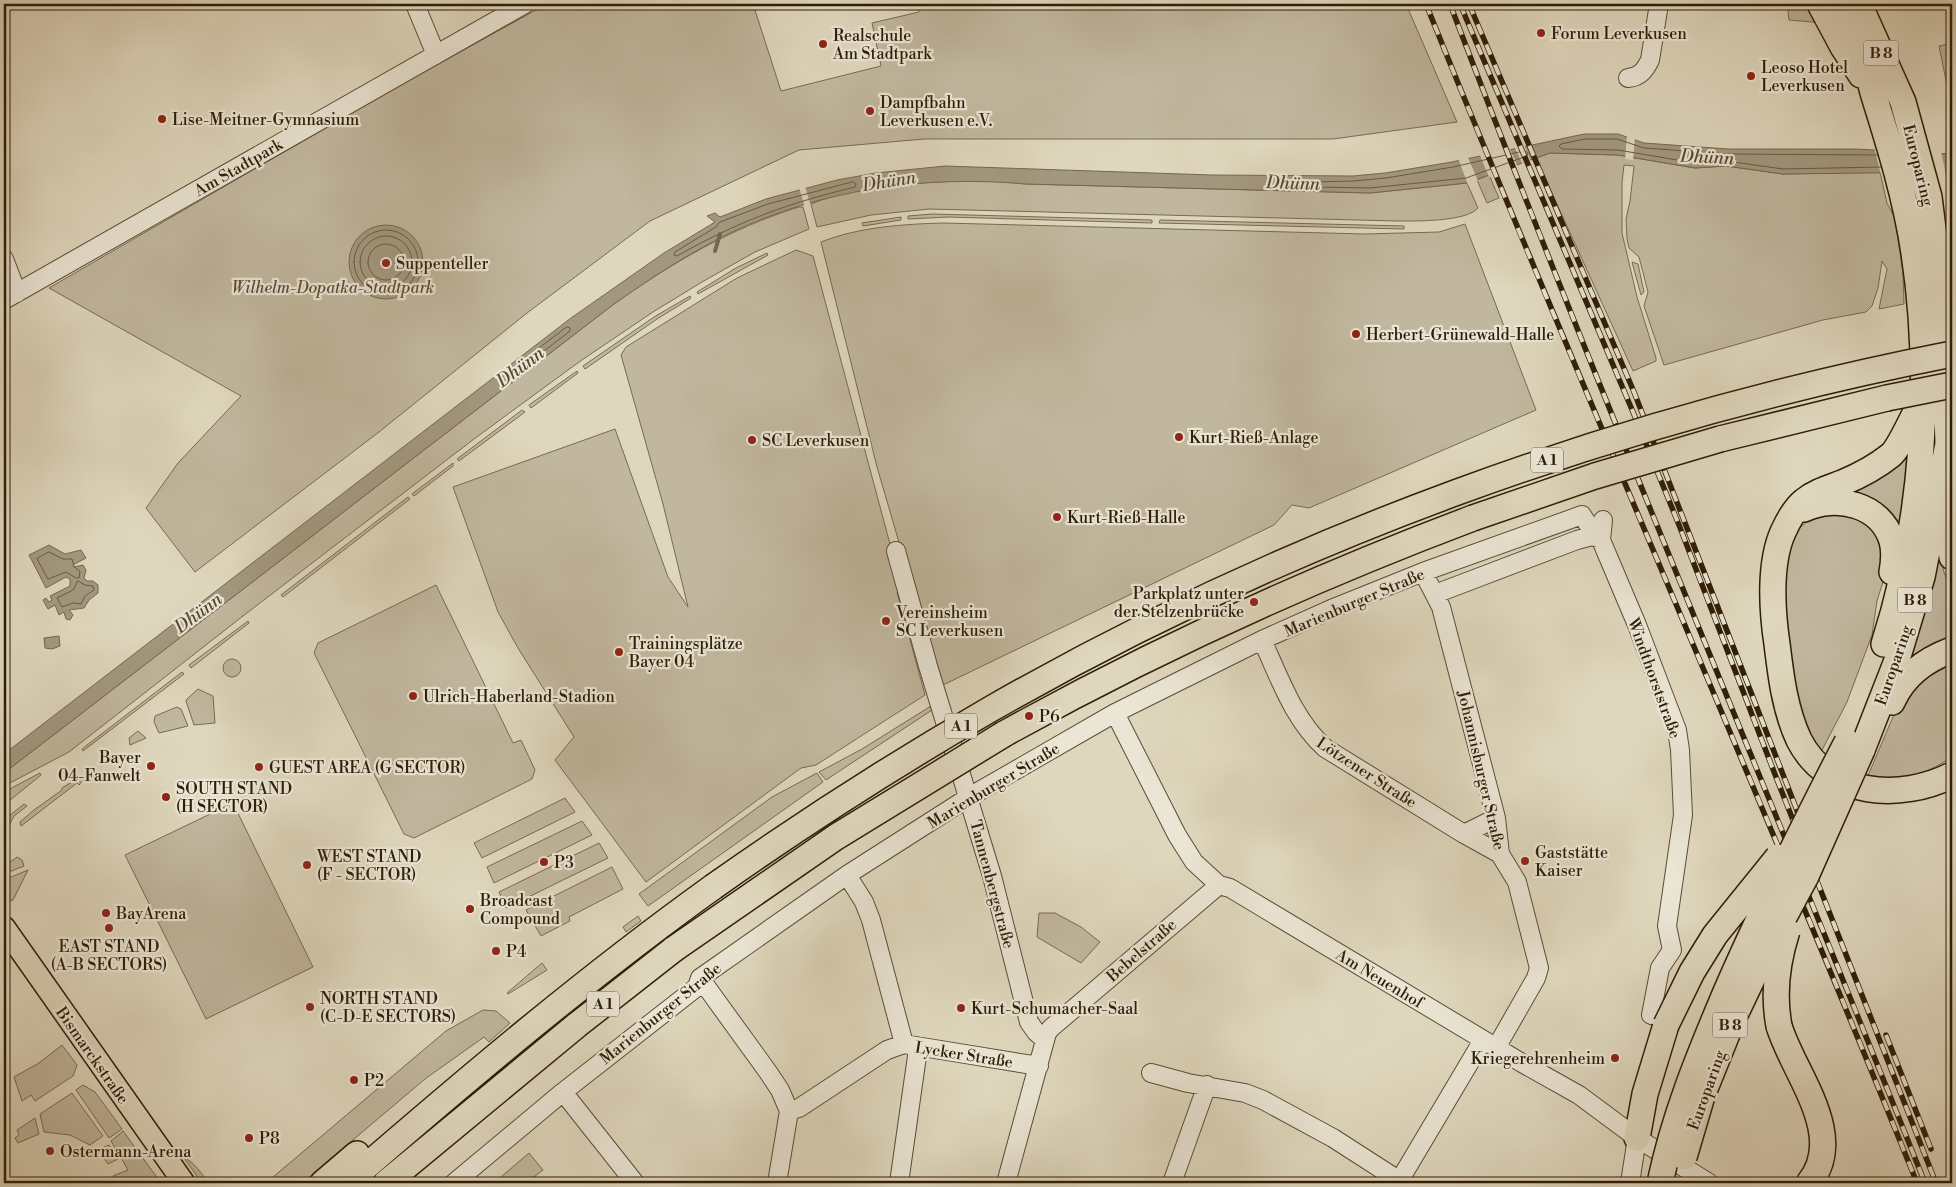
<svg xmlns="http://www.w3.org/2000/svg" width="1956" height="1187" viewBox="0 0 1956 1187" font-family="'Libre Bodoni',serif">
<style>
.green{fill:#c1b79e;stroke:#786a52}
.water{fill:#a3987f;stroke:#75674f}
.pier{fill:#dfd7bd}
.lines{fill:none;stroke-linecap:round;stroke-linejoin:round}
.shore{stroke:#695a42;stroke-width:1}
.stream{stroke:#75674f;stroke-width:4}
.minor-casing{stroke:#5b4c34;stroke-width:20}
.major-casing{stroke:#2f1d06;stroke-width:24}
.highway-casing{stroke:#2f1d06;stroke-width:28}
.minor{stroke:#eae5d4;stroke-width:18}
.major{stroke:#dfd7bd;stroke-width:21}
.highway{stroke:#dfd7bd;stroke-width:25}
.rail-casing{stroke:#2f1d06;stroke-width:5.5}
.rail{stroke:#eae5d4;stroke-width:4;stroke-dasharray:11;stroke-linecap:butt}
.highway-bridge-casing{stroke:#2f1d06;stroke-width:28;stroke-linecap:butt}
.highway-bridge{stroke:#dfd7bd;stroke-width:25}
.poi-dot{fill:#8f2418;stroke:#eae5d4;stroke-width:2}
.labels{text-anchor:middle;stroke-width:4.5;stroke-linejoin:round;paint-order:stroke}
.shield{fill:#eae5d4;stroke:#675944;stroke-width:1}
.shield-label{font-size:15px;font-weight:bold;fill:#2f1d06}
.poi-label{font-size:16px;fill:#2f1d06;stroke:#eae5d4;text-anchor:start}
.street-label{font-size:16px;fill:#2f1d06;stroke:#eae5d4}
.park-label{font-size:16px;font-style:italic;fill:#5b4b34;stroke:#eae5d4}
.water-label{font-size:18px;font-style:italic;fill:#584830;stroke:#eae5d4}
</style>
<rect width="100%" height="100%" fill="#dfd7bd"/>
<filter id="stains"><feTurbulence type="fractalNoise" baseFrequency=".004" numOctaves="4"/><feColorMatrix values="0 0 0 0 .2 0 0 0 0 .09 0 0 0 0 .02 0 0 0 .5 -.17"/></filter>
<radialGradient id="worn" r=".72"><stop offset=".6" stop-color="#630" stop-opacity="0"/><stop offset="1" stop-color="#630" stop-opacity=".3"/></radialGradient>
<path class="green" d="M547,4H753L781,91L881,66L872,23L919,12L917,4H1406L1457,122L1333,139H924L799,150L650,221L527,313L379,432L195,572L146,508L178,463L241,396L49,288L398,86Z
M1787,4H1812L1824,23L1789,20Z
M1952,43V89L1948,90L1939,46Z
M1550,153L1618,155L1695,168L1726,166L1783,174L1880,172L1887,203L1895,218L1903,273L1904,304L1879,309L1887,269L1882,261L1878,288L1872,306L1866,312L1823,320L1664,365L1644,306L1648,292L1639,257L1629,248L1627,239L1626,219L1630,201L1634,166L1624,165L1622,183V233L1637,297L1656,358V361L1633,371L1536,158Z
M1489,175L1499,198L1487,203L1477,180Z
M987,180L1026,184L1370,193L1467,183L1478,208C1466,222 1415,221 1397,221L929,209L871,215L817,227L811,204C861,183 934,182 987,180Z
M799,207H803L809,229L755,252L702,282L653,312L579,362L474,439L243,616L69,752L4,786V773L614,304C672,263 731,228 799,207Z
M932,214L1152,220V223L948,217L908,219V216Z
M901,217V220L863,226L862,223Z
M1160,220L1404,226V229L1159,223Z
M944,223L1364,234L1439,232L1465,224L1536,410L1309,508L1292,505L1274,525L941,686L877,467L821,242C859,227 904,224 944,223Z
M796,250L813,256L902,589L897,592L925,695L816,765L801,768L646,882L555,760L574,737L518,648L498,612L453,487L615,429L668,577L688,607L663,504L621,355L626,347L737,278Z
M767,253L768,255L698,294L697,292L736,268Z
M1632,262L1638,264L1644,292L1641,295Z
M690,296L691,298L657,319L585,369L583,366L654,317Z
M577,371L578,373L531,408L529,405Z
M522,410L525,412L459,461L457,459Z
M1911,432L1903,535L1839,496Z
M453,463V466L414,496L412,494Z
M408,497L410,499L283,597L281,595Z
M1845,510L1872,524L1888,566L1877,601L1872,635L1847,702L1821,752C1810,736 1801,719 1796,700C1788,674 1780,562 1790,540C1792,536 1795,533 1797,531C1812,514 1825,514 1845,510Z
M1936,542L1944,572L1952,594V646L1903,664Z
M436,585L513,743L521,740L535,770L532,779L414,838L404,834L314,653L318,643Z
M248,621L249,623L191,668L189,665Z
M1952,658V757C1920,777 1905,781 1867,778L1898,705L1914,681Z
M223 668a9 9 0 1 1 18 0a9 9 0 1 1-18 0Z
M182,672L184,674L83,751L82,749Z
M198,689L213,696L215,723L194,725L186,701L187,699Z
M931,706L932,710L826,780L819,772L862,749Z
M177,707L181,709L188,726L159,733L154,722L155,716Z
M138,731L146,738L130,745L129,738Z
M40,773L41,775L4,805V792Z
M817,773L823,782L648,906L639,894L772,797Z
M79,778L83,780L79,785L77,783L21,826L20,822L34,810L62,790V788Z
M565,798L575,812L482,858L474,843Z
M233,803L313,967L206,1019L125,855Z
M24,804L27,806L14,816L7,829L4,831V820Z
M582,821L592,835L494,883L487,867Z
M599,843L608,858L506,908L499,892Z
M17,857L22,860L24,866L4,874V862L12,861Z
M612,867L623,889L569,917L570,921L541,936L526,910Z
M28,870L13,900L9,901L4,893V880Z
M1039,913H1055L1081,927L1100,942L1081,963L1037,937Z
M638,916L641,921L626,932L623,927Z
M542,963L547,970L508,994L507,993Z
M483,1010L496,1011L510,1023L489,1042L484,1037L425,1079L302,1183H266L446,1031Z
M62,1045L77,1065L73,1076L35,1101L31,1095L22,1101L14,1077L39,1063Z
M83,1085L95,1092L122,1129L109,1138L76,1090Z
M72,1093L103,1136L90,1145L70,1135L44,1132L40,1114Z
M35,1118L39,1134L18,1143L15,1138L19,1135L17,1130Z
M123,1131L161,1183H114L113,1176L128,1170L111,1141Z
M109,1145L118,1159L108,1164L101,1155L105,1149L104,1147Z
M529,1153L543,1170L526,1183H506L501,1177Z
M184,1158C194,1161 202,1175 209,1183H202Z"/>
<path class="water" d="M1584,134H1618L1644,143L1728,149H1855L1952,154V172L1783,174L1726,166L1695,168L1618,155L1550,153L1467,183L1370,193L1026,184C925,175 822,189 730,233C689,253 651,278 614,304L4,773V754L571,318L664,253L715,222L707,216L715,213L720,217L766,199L837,180L876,173L945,166L1212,175L1353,176L1385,173L1452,162Z
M349 262a37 37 0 1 1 74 0a37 37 0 1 1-74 0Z
M49,545L65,554L81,550L86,558L73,565L74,567L83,565L86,570L84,578L87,581H93L98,585V593L89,600L84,608L69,610L73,615L70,620L66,619L64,612L59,615L55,605L48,609L43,600L46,598L49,602L52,600L50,596L70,586V579L66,577L46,588L29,555Z
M59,636L60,646L52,649L45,648L44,638Z"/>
<path class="pier" d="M1627,135L1635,137L1633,160L1625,159Z
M1524,144L1531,162L1523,165L1514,146Z
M1509,147L1518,167L1489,177L1479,153Z
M1874,147L1941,151L1946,175H1881Z
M1467,155L1478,181L1468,185L1458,158Z
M805,186L811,207L805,208L799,187Z"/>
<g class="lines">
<path class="shore" d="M1525,151L1528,153L1527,156L1466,178L1370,188L1315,187L1312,184L1314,182L1353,181L1386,178L1453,167Z
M1878,155L1728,154L1644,148L1617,139H1585L1561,144L1559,146L1562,149L1618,150L1695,163L1726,161L1783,169L1881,167
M853,182L856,184L855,187C788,203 737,222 677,256L674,255L675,252L716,227L720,222L768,204Z
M354 262a32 32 0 1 1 64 0a32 32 0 1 1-64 0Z
M360 262a26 26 0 1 1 52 0a26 26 0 1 1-52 0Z
M368 262a18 18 0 1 1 36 0a18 18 0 1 1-36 0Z
M567,327L570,328V331L506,380H502L503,376Z
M49,552L63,559H72L74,567L80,571L79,578H76L66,572L48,579L37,559Z
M78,581L85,585L93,586L94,590L85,596L81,604L73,603L62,607L57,598L73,590Z"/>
<path class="stream" d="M715,251L720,234"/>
<g class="minor-casing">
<path id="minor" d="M415,4L436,55
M1628,78C1640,77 1645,70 1650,60L1659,4
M4,259L17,293
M4,300L525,4
M1603,520L1601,540L1637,625L1677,730L1680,750L1683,815L1667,926L1672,950L1660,968L1651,1015
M896,551L928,666L992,876L1029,1022L1036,1032L1045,1040
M1423,572L1441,607L1496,818L1500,854L1517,882L1539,968L1536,978L1496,1048
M1435,594L1577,540L1592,536L1601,539
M1262,640C1280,678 1293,719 1325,748L1464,834L1500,854
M1115,713L1177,835L1194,862L1219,885L1230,888L1522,1063L1579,1095L1637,1138L1709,1183
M1464,834L1496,818
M847,875L864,902L871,920L904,1044
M700,978L768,1072L780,1090L789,1111L777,1183
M1151,1073L1188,1083L1245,1093L1263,1100L1333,1138L1403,1183
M563,1092L635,1183
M789,1111L799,1108L887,1050L904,1044L916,1046L1039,1066
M454,1183L563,1092L697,987L700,978L847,875L969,797L1115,713L1262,640L1336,607L1423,572L1582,515L1589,526L1592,536
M899,1183L917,1056L916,1046
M1006,1183L1047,1033L1051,1028L1219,885
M1172,1183L1207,1085
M1398,1183L1483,1040
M1630,1183L1637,1138"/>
</g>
<g class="major-casing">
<path id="major" d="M4,927L184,1183"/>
</g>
<g class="highway-casing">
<path id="highway" d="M1820,4L1843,47L1861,75
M1841,4C1846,14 1852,24 1856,34C1865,53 1868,76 1874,96C1890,147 1906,199 1914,253C1933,379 1923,523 1884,644
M1859,4L1903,102L1929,197L1944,316L1948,444L1922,577L1896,663L1862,750
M1921,402C1914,414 1900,447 1891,455C1876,467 1859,476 1842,483C1829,488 1815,492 1804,501C1795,508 1788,521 1783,532C1769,563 1772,611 1777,644C1781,677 1785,710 1799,740C1828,797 1901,801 1952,775
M1720,439L1887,398
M1949,499L1948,528L1952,557
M1804,509C1836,494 1881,504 1892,541C1895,552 1894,561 1892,572
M1892,702C1904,675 1925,660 1952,650
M1004,734C1155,650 1311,579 1473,518
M1779,1026C1793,1073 1848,1135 1809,1183
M1637,1138L1645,1094L1666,1025
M323,1183L357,1154
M347,1183C466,1080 585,979 713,887
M386,1183L577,1025L674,949"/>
</g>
<use href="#minor" class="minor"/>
<use href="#major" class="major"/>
<use href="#highway" class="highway"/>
<g class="rail-casing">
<path id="rail" d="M1426,4C1585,399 1758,788 1917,1183
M1450,4C1601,400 1768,790 1925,1183
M1460,4L1633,412L1679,525L1776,777L1936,1183
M1469,4L1634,392L1812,849
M1886,1035L1931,1149"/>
</g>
<use href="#rail" class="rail"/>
<g class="highway-bridge-casing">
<path id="highway-bridge" d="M1887,398L1952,385
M1473,518L1595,476L1720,439
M713,887C802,824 894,765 989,710C1287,539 1615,420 1952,354
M674,949L836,837L1004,734
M1666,1025L1692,972L1715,935L1778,857
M1779,1026C1773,994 1777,962 1787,931
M1684,1157L1702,1096L1733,1019L1763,956L1806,876L1862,750
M1660,1183C1674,1116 1698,1058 1725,994C1762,909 1804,825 1847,742"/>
</g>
<use href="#highway-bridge" class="highway-bridge"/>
</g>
<g class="poi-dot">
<circle cx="1541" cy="33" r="5"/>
<circle cx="823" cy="44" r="5"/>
<circle cx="1751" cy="76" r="5"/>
<circle cx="870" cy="111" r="5"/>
<circle cx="162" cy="119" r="5"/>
<circle cx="386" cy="263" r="5"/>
<circle cx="1356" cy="334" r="5"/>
<circle cx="1179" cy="437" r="5"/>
<circle cx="752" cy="440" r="5"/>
<circle cx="1057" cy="517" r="5"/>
<circle cx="1254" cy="602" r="5"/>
<circle cx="886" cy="621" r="5"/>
<circle cx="619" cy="652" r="5"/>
<circle cx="413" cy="696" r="5"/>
<circle cx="1029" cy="716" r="5"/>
<circle cx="151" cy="766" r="5"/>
<circle cx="259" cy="767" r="5"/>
<circle cx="166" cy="797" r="5"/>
<circle cx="1525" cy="861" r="5"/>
<circle cx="544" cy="862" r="5"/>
<circle cx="307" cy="865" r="5"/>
<circle cx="470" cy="909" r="5"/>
<circle cx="106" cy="913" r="5"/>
<circle cx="109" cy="928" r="5"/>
<circle cx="496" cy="951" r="5"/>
<circle cx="310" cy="1007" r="5"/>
<circle cx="961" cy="1008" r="5"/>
<circle cx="1615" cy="1058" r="5"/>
<circle cx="354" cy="1080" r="5"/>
<circle cx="249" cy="1138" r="5"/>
<circle cx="50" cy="1151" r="5"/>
</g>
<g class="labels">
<g class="shield">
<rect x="1863.5" y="40.5" width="35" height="25" rx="4"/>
<rect x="1531" y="447.5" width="32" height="25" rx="4"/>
<rect x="1897.5" y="587.5" width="35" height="25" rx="4"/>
<rect x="945" y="713.5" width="32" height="25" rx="4"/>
<rect x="587" y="991.5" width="32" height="25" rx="4"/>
<rect x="1712.5" y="1012.5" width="35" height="25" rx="4"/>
</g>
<g class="shield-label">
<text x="1881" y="58">B 8</text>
<text x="1547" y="465">A 1</text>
<text x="1915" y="605">B 8</text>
<text x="961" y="731">A 1</text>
<text x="603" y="1009">A 1</text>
<text x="1730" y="1030">B 8</text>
</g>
<g class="poi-label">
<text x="1551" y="39">Forum Leverkusen</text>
<text x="833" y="41">Realschule<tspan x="833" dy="18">Am Stadtpark</tspan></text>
<text x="1761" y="73">Leoso Hotel<tspan x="1761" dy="18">Leverkusen</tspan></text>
<text x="880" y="108">Dampfbahn<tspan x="880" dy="18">Leverkusen e.V.</tspan></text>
<text x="172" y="125">Lise-Meitner-Gymnasium</text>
<text x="396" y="269">Suppenteller</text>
<text x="1366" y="340">Herbert-Grünewald-Halle</text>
<text x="1189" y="443">Kurt-Rieß-Anlage</text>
<text x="762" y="446">SC Leverkusen</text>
<text x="1067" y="523">Kurt-Rieß-Halle</text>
<text x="1244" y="599" text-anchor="end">Parkplatz unter<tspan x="1244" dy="18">der Stelzenbrücke</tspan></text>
<text x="896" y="618">Vereinsheim<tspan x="896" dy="18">SC Leverkusen</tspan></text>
<text x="629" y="649">Trainingsplätze<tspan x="629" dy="18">Bayer 04</tspan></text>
<text x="423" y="702">Ulrich-Haberland-Stadion</text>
<text x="1039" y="722">P6</text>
<text x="141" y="763" text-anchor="end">Bayer<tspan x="141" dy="18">04-Fanwelt</tspan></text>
<text x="269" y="773">GUEST AREA (G SECTOR)</text>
<text x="176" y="794">SOUTH STAND<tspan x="176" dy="18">(H SECTOR)</tspan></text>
<text x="1535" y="858">Gaststätte<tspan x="1535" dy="18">Kaiser</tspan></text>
<text x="317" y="862">WEST STAND<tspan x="317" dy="18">(F - SECTOR)</tspan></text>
<text x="554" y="868">P3</text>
<text x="480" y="906">Broadcast<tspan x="480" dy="18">Compound</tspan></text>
<text x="116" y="919">BayArena</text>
<text x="109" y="952" text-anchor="middle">EAST STAND<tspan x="109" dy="18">(A-B SECTORS)</tspan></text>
<text x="506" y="957">P4</text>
<text x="320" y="1004">NORTH STAND<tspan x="320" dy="18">(C-D-E SECTORS)</tspan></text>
<text x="971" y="1014">Kurt-Schumacher-Saal</text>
<text x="1605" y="1064" text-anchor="end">Kriegerehrenheim</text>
<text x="364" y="1086">P2</text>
<text x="259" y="1144">P8</text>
<text x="60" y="1157">Ostermann-Arena</text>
</g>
<g class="street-label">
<text transform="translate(1919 165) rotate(76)" y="6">Europaring</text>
<text transform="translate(238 167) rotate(-30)" y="6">Am Stadtpark</text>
<text transform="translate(1354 602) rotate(-23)" y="6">Marienburger Straße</text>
<text transform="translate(1893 665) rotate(-71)" y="6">Europaring</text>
<text transform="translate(1655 678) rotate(70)" y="6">Windthorststraße</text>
<text transform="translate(1482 770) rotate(77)" y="6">Johannisburger Straße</text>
<text transform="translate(1367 772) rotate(33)" y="6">Lötzener Straße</text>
<text transform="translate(993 785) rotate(-31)" y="6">Marienburger Straße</text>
<text transform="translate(993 884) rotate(75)" y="6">Tannenbergstraße</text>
<text transform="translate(1141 950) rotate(-41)" y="6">Bebelstraße</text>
<text transform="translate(1380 978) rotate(31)" y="6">Am Neuenhof</text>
<text transform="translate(660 1013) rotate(-39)" y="6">Marienburger Straße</text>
<text transform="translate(964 1054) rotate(9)" y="6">Lycker Straße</text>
<text transform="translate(93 1055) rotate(55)" y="6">Bismarckstraße</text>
<text transform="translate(1706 1090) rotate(-70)" y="6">Europaring</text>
</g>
<g class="park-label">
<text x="333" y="293">Wilhelm-Dopatka-Stadtpark</text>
</g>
<g class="water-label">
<text transform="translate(1707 157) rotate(3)" y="6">Dhünn</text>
<text transform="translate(889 181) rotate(-9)" y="6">Dhünn</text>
<text transform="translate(1293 183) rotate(2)" y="6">Dhünn</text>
<text transform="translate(520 367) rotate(-37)" y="6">Dhünn</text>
<text transform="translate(198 613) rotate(-37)" y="6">Dhünn</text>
</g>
</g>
<rect width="1956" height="1187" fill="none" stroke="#dfd7bd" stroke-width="20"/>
<rect x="5" y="5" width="1946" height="1177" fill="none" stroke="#2f1d06" stroke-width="2.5"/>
<rect x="10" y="10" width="1936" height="1167" fill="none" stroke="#2f1d06"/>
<rect width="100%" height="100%" filter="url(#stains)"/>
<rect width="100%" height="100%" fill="url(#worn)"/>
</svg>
